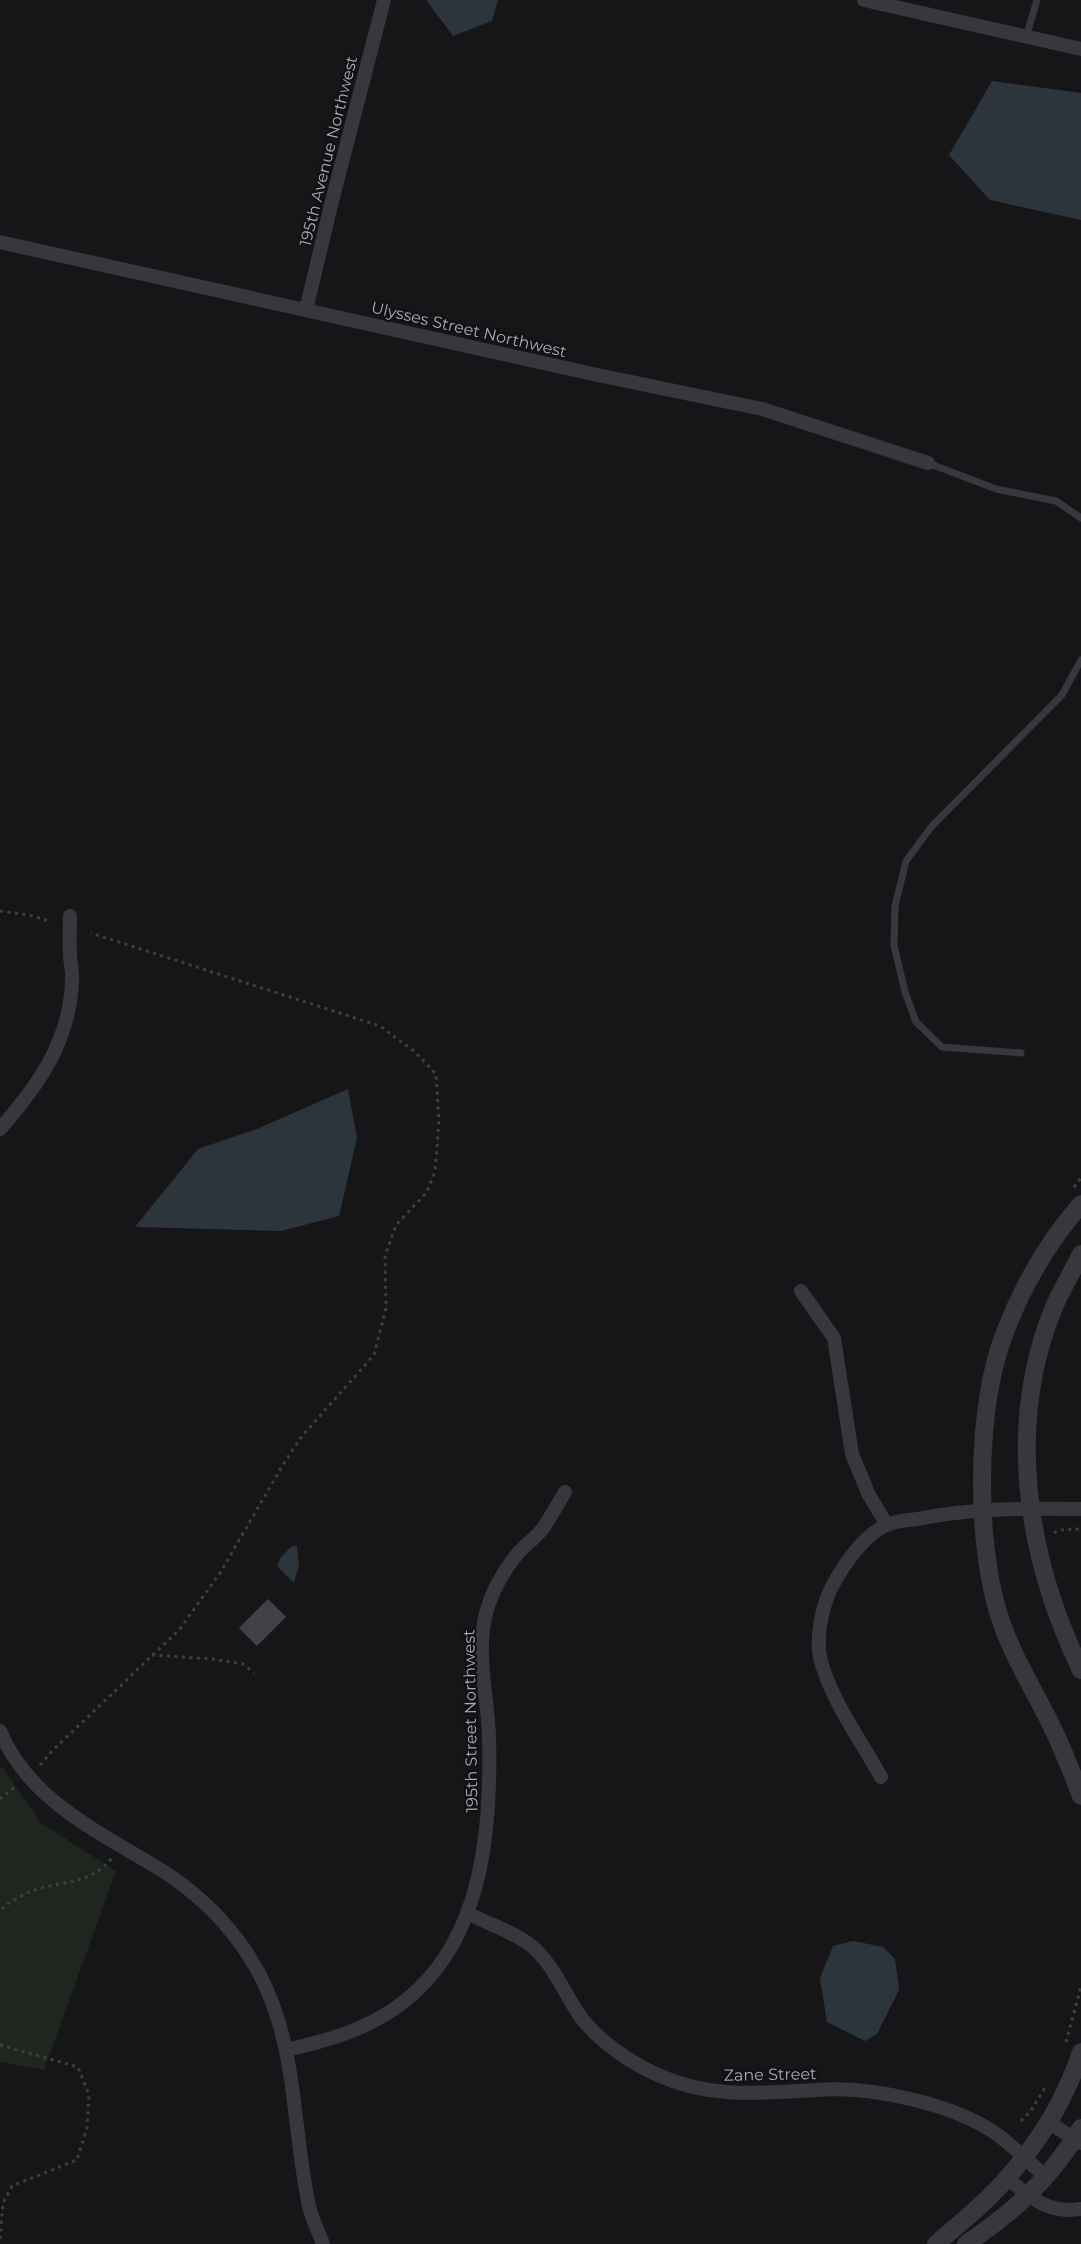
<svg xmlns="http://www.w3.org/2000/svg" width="1081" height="2244" viewBox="0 0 1081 2244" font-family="Montserrat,sans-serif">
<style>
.green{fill:#1e261f}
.water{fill:#2c353c}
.building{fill:#404145}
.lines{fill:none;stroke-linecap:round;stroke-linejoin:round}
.path{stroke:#3d3f44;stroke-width:3;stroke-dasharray:3 4.5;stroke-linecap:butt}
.service{stroke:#37383d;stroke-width:7}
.minor{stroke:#37383d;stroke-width:14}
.tertiary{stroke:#37383d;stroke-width:18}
.labels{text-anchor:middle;stroke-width:4.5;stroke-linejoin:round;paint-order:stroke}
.street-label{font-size:16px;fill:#a8adb8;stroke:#111113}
</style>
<rect width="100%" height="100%" fill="#161618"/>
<path class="green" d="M2,1767L41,1823L116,1871L44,2070L0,2062V1769Z"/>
<path class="water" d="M426,0H498L492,21L453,36Z
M992,81L1081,93V220L990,200L949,155Z
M348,1089L357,1138L339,1216L281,1231L135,1227L198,1149L257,1129Z
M292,1546H297L299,1565L294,1583L277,1566L281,1557Z
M853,1941L883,1947L895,1959L899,1990L877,2034L865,2041L827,2022L820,1978L833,1946Z"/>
<path class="building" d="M268,1599L286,1617L257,1646L239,1628Z"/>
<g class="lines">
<path class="path" d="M0,911L29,915L49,921
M1074,1187L1081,1178
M1054,1533L1060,1530L1081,1529
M152,1655L212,1659L243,1664L254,1673
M40,1765L52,1751L179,1630L220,1573L284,1463L302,1436L374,1355L386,1308L385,1256L396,1225L427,1192L435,1171L439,1121L436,1074L415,1052L380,1026L91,933
M0,1799L16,1786
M2,1909L5,1905C15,1900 25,1893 35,1890C65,1880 90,1885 112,1858
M1066,2042L1081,1987
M0,2045L78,2067L89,2095L87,2128L77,2160L12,2186L3,2203L0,2239
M1021,2121L1030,2112L1046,2086"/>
<path class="service" d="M1026,37L1037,0
M928,463L996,489L1056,501L1081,518
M1021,1053L942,1047L916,1022L905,992L894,945L895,906L906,861L932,826L1062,695L1081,660"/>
<path class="minor" d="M864,0L1081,49
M0,242L588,373L762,409L928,463
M306,310L331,205L384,0
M0,1129C38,1086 70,1041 72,981C73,972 70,963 70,954C69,941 70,929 70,916
M801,1291L834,1338L852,1454L869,1495L887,1525
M0,1731C30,1803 104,1834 166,1873C190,1889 215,1911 233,1934C299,2015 289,2106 308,2201C310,2216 318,2230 323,2244
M881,1777C861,1741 834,1704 822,1665C814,1640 822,1603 835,1581C847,1560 864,1536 886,1525C895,1521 908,1520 918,1519C972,1508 1026,1508 1081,1509
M468,1913C489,1925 516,1932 535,1949C554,1967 564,1992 578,2013C595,2039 632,2064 660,2076C714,2099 759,2093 816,2090C870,2086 953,2103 998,2135C1015,2148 1030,2163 1046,2177
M287,2050C320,2042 352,2034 381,2017C481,1960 492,1839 489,1735C487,1695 476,1652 486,1613C492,1591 504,1570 518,1553C526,1544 537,1537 544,1527C551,1516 558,1504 565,1492
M1048,2122L1081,2143
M1007,2178C1031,2198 1048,2214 1081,2209"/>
<path class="tertiary" d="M1081,1204C1048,1242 1023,1285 1005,1332C976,1407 975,1539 999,1615C1009,1648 1027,1678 1043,1709C1058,1737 1070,1767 1081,1796
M1081,1254C1072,1272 1062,1289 1054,1307C1005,1426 1027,1558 1081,1670
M936,2244C960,2223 986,2203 1007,2178C1039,2142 1066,2098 1081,2052
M966,2244C1014,2212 1051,2178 1081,2128"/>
</g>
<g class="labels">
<g class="street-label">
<text transform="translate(328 151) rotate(-76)" y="6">195th Avenue Northwest</text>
<text transform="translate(469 329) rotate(13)" y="6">Ulysses Street Northwest</text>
<text transform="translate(470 1721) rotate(-91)" y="6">195th Street Northwest</text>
<text transform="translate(770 2074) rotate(-1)" y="6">Zane Street</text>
</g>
</g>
</svg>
